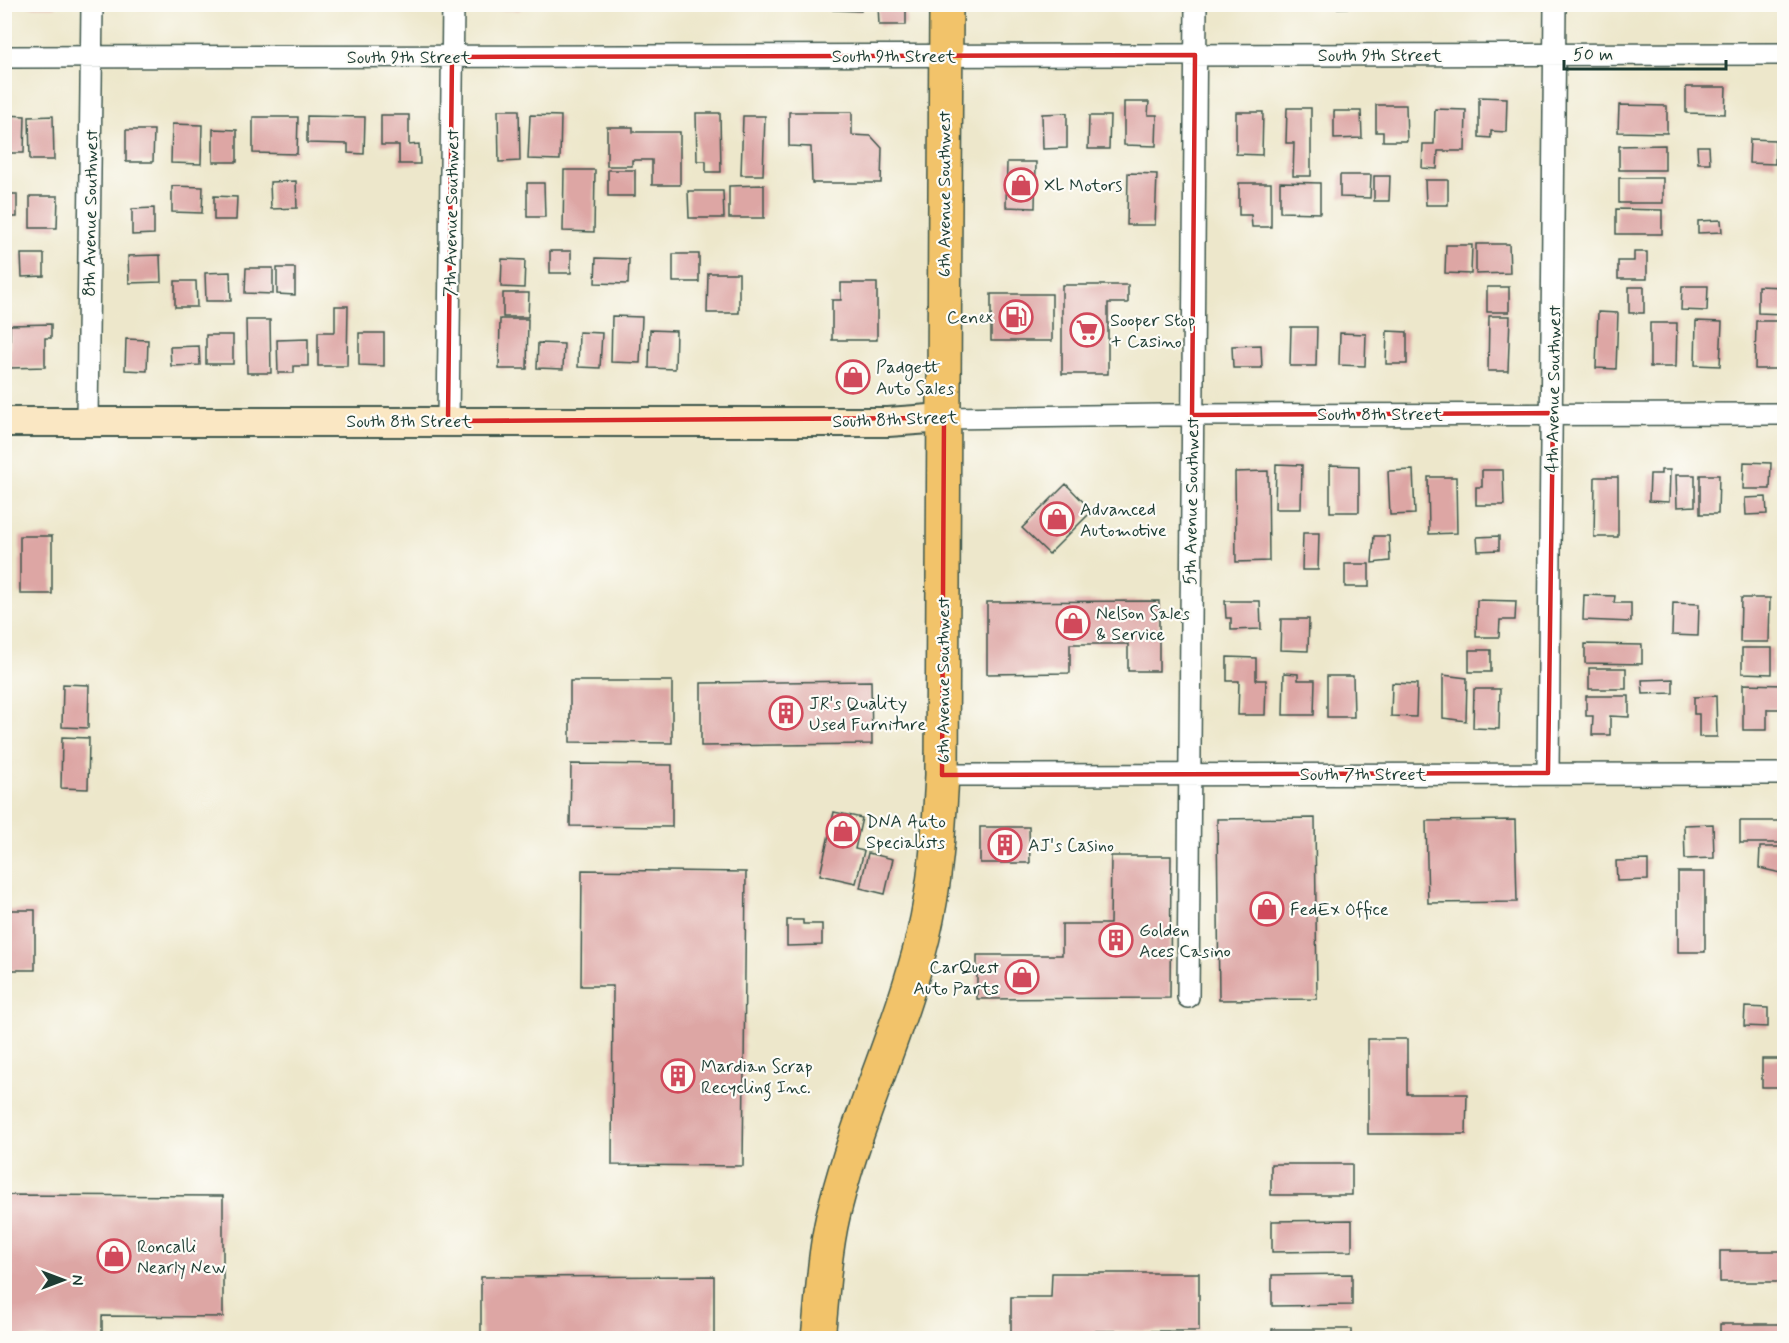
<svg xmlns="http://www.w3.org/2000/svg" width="1789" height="1343" viewBox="0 0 1789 1343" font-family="Mynerve,sans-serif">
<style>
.building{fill:#dda6a4}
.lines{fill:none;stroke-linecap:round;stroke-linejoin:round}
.street-casing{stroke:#3e564b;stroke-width:24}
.secondary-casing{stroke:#3e564b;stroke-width:32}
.highway-casing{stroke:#3e564b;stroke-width:36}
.street{stroke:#fff;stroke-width:21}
.secondary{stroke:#fae7c3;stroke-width:28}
.highway{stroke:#f2c36a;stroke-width:33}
.marked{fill:none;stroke:#d62828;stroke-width:4.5;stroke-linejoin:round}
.labels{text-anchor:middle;stroke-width:4.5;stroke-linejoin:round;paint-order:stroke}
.street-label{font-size:18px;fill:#1f3d34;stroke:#fdfcf7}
.poi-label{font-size:18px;fill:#1f3d34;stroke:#fdfcf7;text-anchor:start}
</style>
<rect width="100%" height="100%" fill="#fdfcf7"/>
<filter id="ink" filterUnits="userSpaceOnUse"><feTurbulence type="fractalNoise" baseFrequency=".0167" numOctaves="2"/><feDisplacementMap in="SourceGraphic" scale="12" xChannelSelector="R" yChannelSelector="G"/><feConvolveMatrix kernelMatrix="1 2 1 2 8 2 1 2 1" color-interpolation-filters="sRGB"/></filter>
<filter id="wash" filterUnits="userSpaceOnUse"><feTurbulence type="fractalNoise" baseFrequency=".008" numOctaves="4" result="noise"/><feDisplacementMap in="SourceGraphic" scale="24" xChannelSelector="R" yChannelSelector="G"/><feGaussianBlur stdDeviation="1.35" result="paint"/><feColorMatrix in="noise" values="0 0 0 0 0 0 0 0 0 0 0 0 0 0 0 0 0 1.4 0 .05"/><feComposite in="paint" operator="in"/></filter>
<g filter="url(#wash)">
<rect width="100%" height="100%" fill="#ede7cb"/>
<g id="blocks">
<path class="building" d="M29,4H55V7H29Z
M131,4H162V9H131Z
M487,4H520V10H487Z
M833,4H861V11L833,10Z
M878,4H906V25H879Z
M1079,4H1098V6L1079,7Z
M1336,4H1366V7L1336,8Z
M1686,87H1726L1725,114L1686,113Z
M1479,97L1507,98L1506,132L1491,131V138L1479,137Z
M1124,102H1149L1148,115H1157L1156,146L1124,145Z
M1376,105H1406L1407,141H1383V132H1376Z
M1619,105L1667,106V133L1618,132Z
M1287,108H1311V176H1293L1294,143H1286Z
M1435,109L1466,110L1465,151H1438L1437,169L1422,168L1423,144H1434Z
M498,110H519L520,161L499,162Z
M1334,111H1361L1362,138L1334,139Z
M789,112H852V135L871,136L882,148L881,183H812L811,147L789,146Z
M1236,112H1263L1262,155L1236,154Z
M696,113H720L721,172H706V161H697Z
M1067,113V148L1043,149L1042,114Z
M4,115L25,116L24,153H4Z
M381,115H409V145L419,144L420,164H399V145H381Z
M530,115L561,116L560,160L528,159Z
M53,116L54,160H30L29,117Z
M307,116L365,117L364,154L348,153V144L307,143Z
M743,116H765L763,175H741Z
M1089,116H1110L1109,149H1088Z
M253,117H298L297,154L253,153Z
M172,124L202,125L201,164L171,163Z
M607,127H633V132H680V185H652V160H632V166H607Z
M213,129L237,130V162H213Z
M126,130H154L153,162H126Z
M1750,139L1775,140V164L1749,163Z
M1665,145V170H1619V146Z
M1697,146H1709L1710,163H1698Z
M1007,162H1036L1035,208L1006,207Z
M564,170H595L594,232L563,231Z
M608,170H635V196H608Z
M1128,173L1157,174L1155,225H1127Z
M1340,175H1371L1370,198L1340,197Z
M1374,176H1390L1389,201H1374Z
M1619,178H1663V203H1619Z
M1425,180H1448V205H1426Z
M296,181L297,208L271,209L270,182Z
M1280,182L1320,183V213L1280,212Z
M527,183H544L545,217H527Z
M1239,183H1271V227H1252L1251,215H1239Z
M764,185V218H729V186Z
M172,186L203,187L202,213L172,212Z
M688,191H723L724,218H689Z
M4,194H17V217H4Z
M30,196H58L57,228H30Z
M214,196L237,197L236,220H214Z
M154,208V234L132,235V209Z
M1616,209L1662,210V234H1616Z
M1721,220L1722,232L1698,233V221Z
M1476,244H1509L1510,273L1476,274Z
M1446,245H1472L1471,274L1445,273Z
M550,251H571V273H550Z
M1634,252H1647V279H1618V261H1634Z
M21,254H44V276L22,277Z
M673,254H699V282H673Z
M160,255L161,282L129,283L128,256Z
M596,258L629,259L628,284L595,283Z
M502,259L525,260L524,288L501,287Z
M246,268H273V294L245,293Z
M277,268H295V295L277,294Z
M230,272L231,301H206L205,273Z
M708,273H739V313H707Z
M175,281H196L197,307H175Z
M841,283H877V340H832V300H841Z
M1062,285H1128V303H1108V374H1062Z
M1682,286H1708L1707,311L1681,310Z
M1758,286L1784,287V314L1758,313Z
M1487,287H1509V312H1487Z
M1629,287H1644V313H1629Z
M503,293H529L528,317H503Z
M991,294H1052V341H991Z
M335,306H348L347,366H318V332H335Z
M1598,312L1618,313L1616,369L1596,368Z
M612,316L642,317L640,363L611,362Z
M1489,316H1510L1508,371H1488Z
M500,319H528L527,369H499Z
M246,320H270L271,373H247Z
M1696,321L1722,322L1720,366L1695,365Z
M1756,321H1780L1779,369H1755Z
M1650,323H1677L1676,367H1650Z
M51,324V338H45V367L10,368V325Z
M1291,327H1317L1316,366H1290Z
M650,330L676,331L675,369L649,368Z
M1387,331L1407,332V364H1386Z
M579,332L602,333L600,368L578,367Z
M359,333H384V366L359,365Z
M1340,333L1366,334L1365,366L1339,365Z
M206,335H233V364H206Z
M126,339L148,340L147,371L125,370Z
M308,339V366H294V373H278L277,340Z
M538,343L564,344L563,369L537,368Z
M1261,345L1262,368H1233L1232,346Z
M199,346L200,365L171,366L170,347Z
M1744,462L1771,463L1770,489H1743Z
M1276,464L1302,465L1301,509H1275Z
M1330,465L1359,466V512H1330Z
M1413,470L1415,514L1390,515L1388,471Z
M1482,470H1503L1504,505H1476V487H1482Z
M1661,470H1670L1669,502L1649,501L1650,474H1661Z
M1268,471L1269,561L1236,562L1235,472Z
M1676,475H1695V506L1677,507Z
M1700,475H1719L1718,514H1700Z
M1428,477H1456L1457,533L1429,534Z
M1595,477H1618V537H1594Z
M1066,484L1092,511L1049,554L1022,528Z
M1766,497L1767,514L1746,515L1745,498Z
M1303,533H1319L1318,570H1302Z
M20,536H52V594H20Z
M1374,536H1389L1390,561L1372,563Z
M1499,536V550L1478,551L1477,537Z
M1345,564H1369V587H1345Z
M1584,595L1615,596L1614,603H1631V622L1583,620Z
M1741,598H1770L1769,642H1740Z
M1477,600L1516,601L1515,620H1500L1499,637H1476Z
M1159,601V671H1128V644H1070V673L987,674V602Z
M1225,601H1260L1261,629L1231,630V618H1226Z
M1673,603L1699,604L1698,636L1672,635Z
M1281,619H1309L1308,651L1280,650Z
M1585,644L1642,645V664L1585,663Z
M1742,648H1772V674L1742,673Z
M1469,650H1491V672H1469Z
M1227,657L1256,658V680H1266L1265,715H1238L1239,681H1227Z
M1589,668H1626V689H1589Z
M1284,673L1298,674V680H1315L1314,715H1283Z
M1443,675L1467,678L1466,721L1443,718Z
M1327,676H1353L1354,717H1327Z
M1673,679V693L1643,694L1642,680Z
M570,681H672V743L570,742Z
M871,681L872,744L701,746V683Z
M1392,683L1417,684L1416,717L1391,716Z
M63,684L89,685L88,728L62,727Z
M1743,684L1784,685V709H1767V730H1743Z
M1474,689H1500L1499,729L1473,728Z
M1586,696H1629V717L1610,716V735H1592L1593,716H1586Z
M1716,696L1717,737H1699V714H1694V697Z
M62,737L89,738L88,789L61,788Z
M571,764L672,765V827L570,826Z
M834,812L862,818L855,849L864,851L856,883L820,875Z
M1315,818L1317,999L1219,1000L1217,819Z
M1515,820L1517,902L1428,903L1426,821Z
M1740,821H1784V843H1740Z
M1713,824L1714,858L1685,859L1684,825Z
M980,827H1029L1030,863H980Z
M1760,847H1782L1781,873L1759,868Z
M868,853L893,859L885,894L860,888Z
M1111,856H1171L1170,998L977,999V955H1062V924H1110Z
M1648,860V880L1617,881L1616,861Z
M582,870L746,872L743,1166L612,1165L613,986H581Z
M1678,872H1705V952H1678Z
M4,910H35V970H4Z
M787,920H803V924H822V945L787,946Z
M1745,1007L1768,1008V1027L1744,1026Z
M1368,1039H1407V1094H1467L1466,1134H1368Z
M1762,1059H1784V1087H1762Z
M1271,1164H1352V1195H1271Z
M4,1195L223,1196V1317L102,1316V1338H4Z
M1352,1220V1251L1272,1252V1221Z
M1720,1251H1784V1282H1720Z
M1052,1273H1199V1331H1096L1092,1334L1097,1338H1011V1297H1051Z
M1352,1274V1305L1272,1306V1275Z
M714,1276V1338H481V1277Z
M1720,1324H1784V1338H1720Z
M1272,1329H1352V1338H1272Z"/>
</g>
</g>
<g filter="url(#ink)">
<use href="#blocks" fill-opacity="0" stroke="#3e564b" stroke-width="1.5"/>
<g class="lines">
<g class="street-casing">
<path id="street" d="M4,57L1784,54
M944,418L1165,415L1784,414
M87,421L92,4
M448,421L453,4
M1548,773L1555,4
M942,775L1784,774
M1188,997L1196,4"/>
</g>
<g class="secondary-casing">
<path id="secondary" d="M4,422H888L944,418"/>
</g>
<g class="highway-casing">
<path id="highway" d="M818,1338C823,1294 824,1248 836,1204C859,1113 901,1028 923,937C936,883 939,829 942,775L946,4"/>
</g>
<use href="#street" class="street"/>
<use href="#secondary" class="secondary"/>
<use href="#highway" class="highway"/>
</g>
</g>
<path class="marked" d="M1195,55L1192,415L1553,413L1548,773L942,775L944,418L448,421L452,57Z"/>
<defs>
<g id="shop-ring" transform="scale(1.725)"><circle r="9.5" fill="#fdfcf7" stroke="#d1495b" stroke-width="1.5"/><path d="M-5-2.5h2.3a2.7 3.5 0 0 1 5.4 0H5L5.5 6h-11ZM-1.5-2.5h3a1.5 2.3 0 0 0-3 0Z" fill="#d1495b"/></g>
<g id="fuel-ring" transform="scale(1.725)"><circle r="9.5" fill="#fdfcf7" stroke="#d1495b" stroke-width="1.5"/><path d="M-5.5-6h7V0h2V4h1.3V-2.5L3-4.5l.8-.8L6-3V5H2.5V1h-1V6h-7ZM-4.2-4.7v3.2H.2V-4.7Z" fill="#d1495b"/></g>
<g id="supermarket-ring" transform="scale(1.725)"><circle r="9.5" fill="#fdfcf7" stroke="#d1495b" stroke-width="1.5"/><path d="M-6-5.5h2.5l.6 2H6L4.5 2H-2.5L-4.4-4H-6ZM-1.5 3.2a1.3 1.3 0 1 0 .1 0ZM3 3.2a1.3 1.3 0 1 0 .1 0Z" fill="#d1495b"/></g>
<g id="building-ring" transform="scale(1.725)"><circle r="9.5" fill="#fdfcf7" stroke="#d1495b" stroke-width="1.5"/><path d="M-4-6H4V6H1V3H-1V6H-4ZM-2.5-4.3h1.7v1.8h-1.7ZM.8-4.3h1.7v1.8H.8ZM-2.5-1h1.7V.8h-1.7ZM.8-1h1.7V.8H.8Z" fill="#d1495b"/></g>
</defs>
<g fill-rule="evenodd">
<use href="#shop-ring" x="1021" y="185"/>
<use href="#fuel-ring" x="1016" y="317"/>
<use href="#supermarket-ring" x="1087" y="330"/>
<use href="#shop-ring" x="853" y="377"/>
<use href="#shop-ring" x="1057" y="519"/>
<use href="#shop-ring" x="1073" y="623"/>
<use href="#building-ring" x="786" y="713"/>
<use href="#shop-ring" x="843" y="831"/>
<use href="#building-ring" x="1005" y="845"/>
<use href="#shop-ring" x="1267" y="909"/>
<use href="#building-ring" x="1116" y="940"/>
<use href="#shop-ring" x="1022" y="977"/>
<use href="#building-ring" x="678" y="1076"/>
<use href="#shop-ring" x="114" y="1256"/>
</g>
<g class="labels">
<g class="street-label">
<text x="1380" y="61">South 9th Street</text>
<text x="894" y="62">South 9th Street</text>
<text x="409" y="63">South 9th Street</text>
<text transform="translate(944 194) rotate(-90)" y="6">6th Avenue Southwest</text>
<text transform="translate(90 213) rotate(-89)" y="6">8th Avenue Southwest</text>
<text transform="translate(451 213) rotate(-89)" y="6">7th Avenue Southwest</text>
<text transform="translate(1553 389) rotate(-89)" y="6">4th Avenue Southwest</text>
<text x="1380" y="420">South 8th Street</text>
<text transform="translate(895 419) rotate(-2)" y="6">South 8th Street</text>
<text x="409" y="427">South 8th Street</text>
<text transform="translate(1191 501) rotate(-89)" y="6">5th Avenue Southwest</text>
<text transform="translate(943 680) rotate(-90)" y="6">6th Avenue Southwest</text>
<text x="1363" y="780">South 7th Street</text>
</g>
<g class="poi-label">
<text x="1044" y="191">XL Motors</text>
<text x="993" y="323" text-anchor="end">Cenex</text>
<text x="1110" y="326">Sooper Stop<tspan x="1110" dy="21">+ Casino</tspan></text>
<text x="876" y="373">Padgett<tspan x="876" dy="21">Auto Sales</tspan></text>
<text x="1080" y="515">Advanced<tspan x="1080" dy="21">Automotive</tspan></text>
<text x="1096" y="619">Nelson Sales<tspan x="1096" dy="21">&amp; Service</tspan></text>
<text x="809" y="709">JR's Quality<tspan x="809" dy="21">Used Furniture</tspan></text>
<text x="866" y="827">DNA Auto<tspan x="866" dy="21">Specialists</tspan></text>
<text x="1028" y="851">AJ's Casino</text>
<text x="1290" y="915">FedEx Office</text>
<text x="1139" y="936">Golden<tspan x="1139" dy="21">Aces Casino</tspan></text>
<text x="999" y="973" text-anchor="end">CarQuest<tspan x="999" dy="21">Auto Parts</tspan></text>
<text x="701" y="1072">Mardian Scrap<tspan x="701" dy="21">Recycling Inc.</tspan></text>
<text x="137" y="1252">Roncalli<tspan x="137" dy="21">Nearly New</tspan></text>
</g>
</g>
<rect width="1789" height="1343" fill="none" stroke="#fdfcf7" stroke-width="24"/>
<g transform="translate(63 1280) rotate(90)" stroke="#fdfcf7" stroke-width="4.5" paint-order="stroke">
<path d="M0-4.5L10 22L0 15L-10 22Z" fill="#1f3d34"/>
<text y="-9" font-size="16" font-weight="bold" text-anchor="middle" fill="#1f3d34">N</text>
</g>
<path d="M1564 60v9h162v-9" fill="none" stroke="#1f3d34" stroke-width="3"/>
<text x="1573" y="60" font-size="18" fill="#1f3d34" stroke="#fdfcf7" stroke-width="4.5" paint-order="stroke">50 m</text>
</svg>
